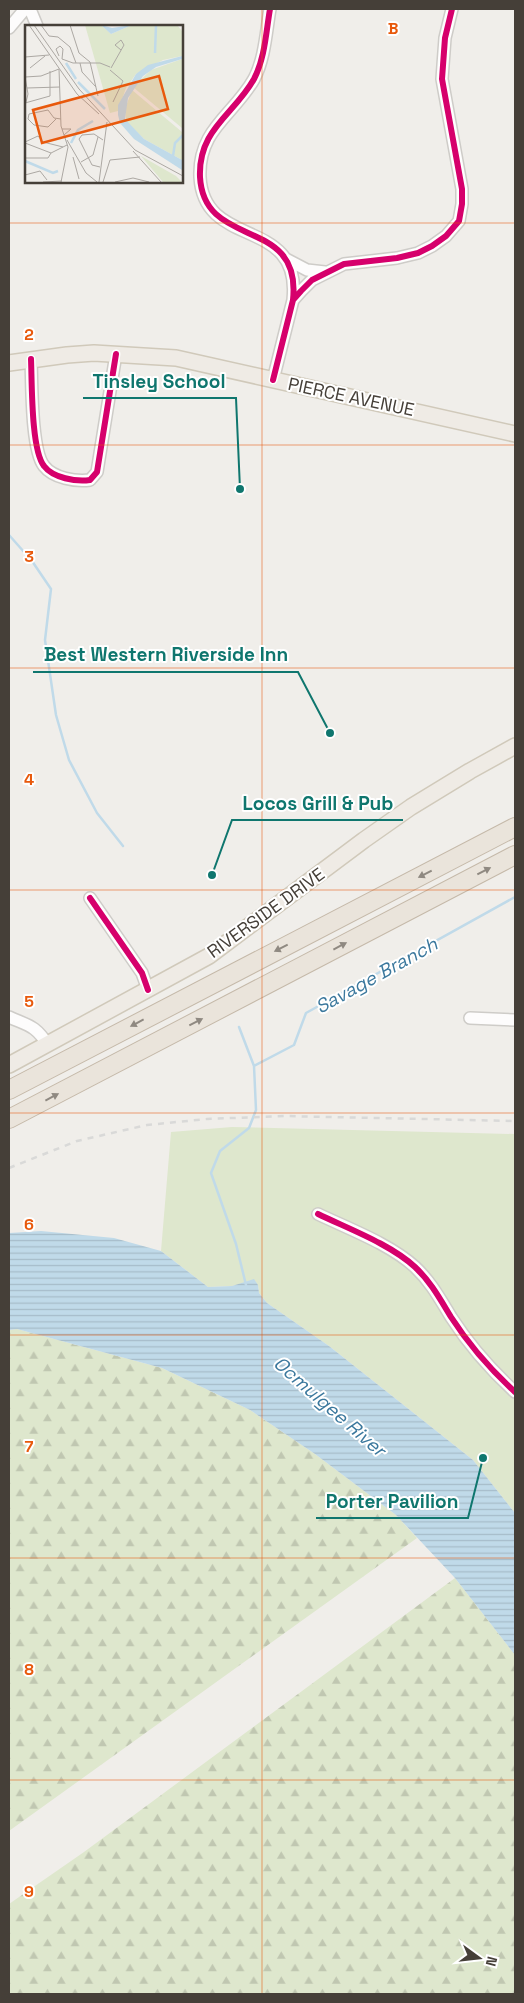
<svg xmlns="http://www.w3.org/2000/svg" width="524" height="2003" viewBox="0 0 524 2003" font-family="'Space Grotesk',sans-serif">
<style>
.green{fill:#dee7cd}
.forest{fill:url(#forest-firs)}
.water{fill:url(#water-rules)}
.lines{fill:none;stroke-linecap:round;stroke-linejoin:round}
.stream{stroke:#c0dae9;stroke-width:2.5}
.minor-casing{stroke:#ceccc8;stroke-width:14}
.major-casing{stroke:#d0c9ba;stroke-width:18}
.highway-casing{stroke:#c5b9a9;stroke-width:20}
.minor{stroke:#fdfcfc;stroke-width:11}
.major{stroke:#efebe5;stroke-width:15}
.highway{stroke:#eae4db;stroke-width:18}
.rail{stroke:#d9d9d8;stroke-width:2.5;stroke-dasharray:6 6;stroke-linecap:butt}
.cycleway-casing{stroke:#fff;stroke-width:9}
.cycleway{stroke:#d6006c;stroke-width:6}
.oneway{fill:#8f8981}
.grid{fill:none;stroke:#e8590c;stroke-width:1;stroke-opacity:0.55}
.labels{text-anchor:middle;stroke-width:4;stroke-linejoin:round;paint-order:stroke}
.street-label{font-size:18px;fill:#453f38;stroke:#fff}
.water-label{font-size:19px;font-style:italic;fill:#3b789d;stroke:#fff}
.inset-river{fill:none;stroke:#c0dae9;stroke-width:2.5}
.inset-road{fill:none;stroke:#aca8a3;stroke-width:1}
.view{fill:#e8590c;fill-opacity:0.15;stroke:#e8590c;stroke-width:2.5}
.inset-edge{fill:none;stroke:#453f38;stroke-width:2.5}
.grid-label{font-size:16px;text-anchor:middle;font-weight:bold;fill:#e8590c;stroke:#fff;stroke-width:4;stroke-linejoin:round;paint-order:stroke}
.leader{fill:none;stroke:#0f766e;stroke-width:2}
.callout-dot{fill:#0f766e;stroke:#fff;stroke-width:2}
.callout-label{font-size:19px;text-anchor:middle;font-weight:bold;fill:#0f766e;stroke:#fff;stroke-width:4;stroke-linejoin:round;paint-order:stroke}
</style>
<defs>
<pattern id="forest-firs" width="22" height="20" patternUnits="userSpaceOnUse" patternTransform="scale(1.25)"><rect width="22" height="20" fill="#dee7cd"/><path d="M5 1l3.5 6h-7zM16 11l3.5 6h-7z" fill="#c0c7b1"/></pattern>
<pattern id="water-rules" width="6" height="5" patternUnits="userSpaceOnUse" patternTransform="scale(1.25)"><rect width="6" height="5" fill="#c0dae9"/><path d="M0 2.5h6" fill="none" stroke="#a6bcc9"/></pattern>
</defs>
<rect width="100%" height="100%" fill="#f0eeea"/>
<path class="green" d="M232,1127L515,1134V1513L473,1460L329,1346L267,1303L259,1293L258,1285L254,1280L232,1286L208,1287L161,1251L171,1132Z"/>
<path class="forest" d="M17,1329L162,1368L250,1410L315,1454L396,1515L417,1538L9,1831V1330Z
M455,1578L515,1655V1994H9V1904L84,1852Z"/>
<path class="water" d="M41,1231L114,1238L161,1251L208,1287L232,1286L254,1279L258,1285L259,1293L267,1303L329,1346L473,1460L515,1513V1655L455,1578L396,1515L315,1454L250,1410L162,1368L17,1329L9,1330V1233Z"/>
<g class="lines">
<path class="stream" d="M9,535L32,561L51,589L45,640L56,715L69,760L97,813L123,846
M239,1027L254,1066L256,1110L249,1128L220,1151L211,1173L236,1244L246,1285
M254,1066L294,1045L306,1013L515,897"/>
<g class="minor-casing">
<path id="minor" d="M30,9L37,26
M270,9C266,32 265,58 254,79C234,115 198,129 200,177C204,251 302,215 293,300
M9,28L25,9
M286,259L307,270L325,272
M31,359C32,382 31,450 44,466C53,478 76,482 90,480L97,472L116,354
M273,380L293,300L301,291L312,280L344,264L397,258L418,253L432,246L446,236L459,221L462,204V189L442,79L445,38L452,9
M90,898L142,973L148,990
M9,1017C29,1026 35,1025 48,1045
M470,1018L515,1020
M318,1214C349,1229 390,1244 415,1267C431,1282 440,1299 451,1317C469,1345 490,1369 515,1392"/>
</g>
<g class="major-casing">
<path id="major" d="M9,363L67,355L94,353L176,358L515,434
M9,1065L209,956L364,840L411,807L470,771L515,746"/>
</g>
<g class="highway-casing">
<path id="highway" d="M9,1090L515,827
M9,1119L515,855"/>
</g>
<use href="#minor" class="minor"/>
<use href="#major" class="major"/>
<use href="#highway" class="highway"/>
<path class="rail" d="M9,1168L77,1141L147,1125L207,1119L284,1116L515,1121"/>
<g class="cycleway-casing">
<path id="cycleway" d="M270,9C266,32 265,58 254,79C234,115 198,129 200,177C204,251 302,215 293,300
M31,359C32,382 31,450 44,466C53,478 76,482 90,480L97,472L116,354
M273,380L293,300L301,291L312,280L344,264L397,258L418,253L432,246L446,236L459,221L462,204V189L442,79L445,38L452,9
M90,898L142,973L148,990
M318,1214C349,1229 390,1244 415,1267C431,1282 440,1299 451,1317C469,1345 490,1369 515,1392"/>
</g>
<use href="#cycleway" class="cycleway"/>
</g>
<defs><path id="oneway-solid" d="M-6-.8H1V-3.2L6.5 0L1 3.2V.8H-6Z" transform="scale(1.25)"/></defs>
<g class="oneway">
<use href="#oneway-solid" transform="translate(484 871) rotate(-27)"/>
<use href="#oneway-solid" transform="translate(425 874) rotate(153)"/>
<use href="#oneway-solid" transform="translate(340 946) rotate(-28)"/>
<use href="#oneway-solid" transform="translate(281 948) rotate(153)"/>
<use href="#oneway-solid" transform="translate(196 1022) rotate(-27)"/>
<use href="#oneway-solid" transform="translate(137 1023) rotate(152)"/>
<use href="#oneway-solid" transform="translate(52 1097) rotate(-28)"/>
</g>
<path class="grid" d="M262,9V1994M9,223H515M9,445H515M9,668H515M9,890H515M9,1113H515M9,1335H515M9,1558H515M9,1780H515"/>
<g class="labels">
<g class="street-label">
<text transform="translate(351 397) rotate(12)" y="6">PIERCE AVENUE</text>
<text transform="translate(266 913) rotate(-36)" y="6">RIVERSIDE DRIVE</text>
</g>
<g class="water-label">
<text transform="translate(376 975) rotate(-29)" y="7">Savage Branch</text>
<text transform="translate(330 1406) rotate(41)" y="7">Ocmulgee River</text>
</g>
</g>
<g transform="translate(25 25)">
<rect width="158" height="158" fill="#f0eeea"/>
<path d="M60,0H76L86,9L107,0H152L157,6V31L138,35L111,49L101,63L93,86L85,88Z" fill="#dee7cd"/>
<path d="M157,34V103L108,62L126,45ZM107,65L157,107V135L119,114L101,96L100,84ZM116,131L151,151L157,157H138Z" fill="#dee7cd"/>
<path d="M76,0L87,3L107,0L86,9ZM157,31V34L131,42L118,51L103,73L100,94L119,114L157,135V145L109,114L95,98L93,90V80L111,49L123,40Z" fill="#c0dae9"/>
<path class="inset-river" d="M130,28L131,0M41,38L51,54M53,57L80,84M46,118L53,105L68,96M148,131L150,118L158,110M0,136L28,148L33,146"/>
<path class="inset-road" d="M4,0L52,69L74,89M9,0L54,64L110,125L158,151M16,0L24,11L33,12L45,22L51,38M45,0L54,28L65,37M34,31L31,24L35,21L38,24L37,34M0,32L24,30M37,34L48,38H75L85,42M65,37L73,71M55,38L57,47L71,62M5,43L20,31M86,43L99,20L96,15L90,20L96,25M34,44L36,101L43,122L36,157M85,45L98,56L88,77M0,52L16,51L34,44M2,63L35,62M0,78L25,71V46M0,81L3,69L0,52M3,94L4,89L23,85L29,93L36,94M3,94L9,100L23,102L31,94M37,104H46L39,110M42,115L61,148L72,157M0,117L13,111L18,117L38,122M0,118L26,128M108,126L136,157M48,132L54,154M0,133H23L26,128L42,120M56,137L68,130L73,112M75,142L67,140L54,114L57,110L69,109L78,115M0,150L15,146L22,155M18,157L37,156M74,157L82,97M78,157L85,135L115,132M90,157L108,153L124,157"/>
<path class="view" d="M134,51L143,84L17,118L8,85Z"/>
<rect width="158" height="158" class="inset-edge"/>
</g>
<g class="grid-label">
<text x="393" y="34">B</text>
<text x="29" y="340">2</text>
<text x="29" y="562">3</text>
<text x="29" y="785">4</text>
<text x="29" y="1007">5</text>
<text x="29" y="1230">6</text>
<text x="29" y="1452">7</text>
<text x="29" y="1675">8</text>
<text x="29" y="1897">9</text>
</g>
<path class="leader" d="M240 489L236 398H83M330 733L298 672H33M212 875L232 820H403M483 1458L468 1518H316"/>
<g class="callout-dot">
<circle cx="240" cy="489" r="5"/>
<circle cx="330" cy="733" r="5"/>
<circle cx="212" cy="875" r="5"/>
<circle cx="483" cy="1458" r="5"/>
</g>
<g class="callout-label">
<text x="159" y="388">Tinsley School</text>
<text x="166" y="661">Best Western Riverside Inn</text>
<text x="318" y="810">Locos Grill &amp; Pub</text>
<text x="392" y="1508">Porter Pavilion</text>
</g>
<rect width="524" height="2003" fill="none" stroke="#453f38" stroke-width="20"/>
<g transform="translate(479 1958) rotate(105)" stroke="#ffffff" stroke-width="4" paint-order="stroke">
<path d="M0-4L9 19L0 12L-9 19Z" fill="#453f38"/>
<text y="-8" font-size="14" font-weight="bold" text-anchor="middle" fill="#453f38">N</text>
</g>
</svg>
